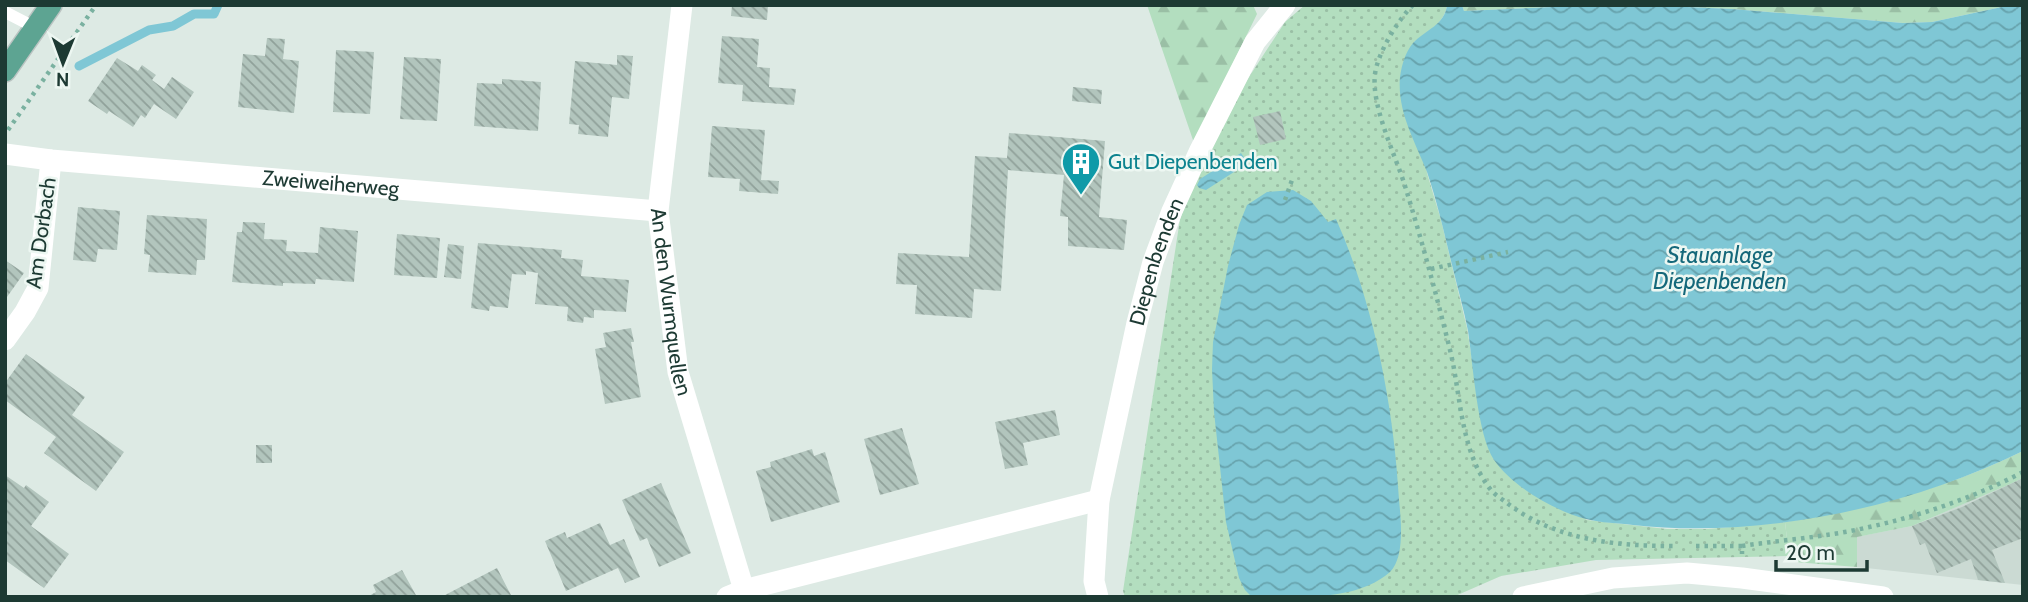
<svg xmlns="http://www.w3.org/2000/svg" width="2028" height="602" viewBox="0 0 2028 602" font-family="Cabin,sans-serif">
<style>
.built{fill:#cbdad3}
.grass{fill:url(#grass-dots)}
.forest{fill:url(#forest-firs)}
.water{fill:url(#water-waves)}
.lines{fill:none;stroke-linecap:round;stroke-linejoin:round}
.stream{stroke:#7fc7d5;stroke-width:9}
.building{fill:url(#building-back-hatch)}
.primary-casing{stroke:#bbc4c2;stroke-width:24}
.path{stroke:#7ab1a0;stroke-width:4.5;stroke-dasharray:3.5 5;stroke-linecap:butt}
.lane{stroke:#fff;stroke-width:12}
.street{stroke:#fff;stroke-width:21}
.primary{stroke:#5da492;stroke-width:21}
.labels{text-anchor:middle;stroke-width:5;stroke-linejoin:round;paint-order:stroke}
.culture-label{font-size:21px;fill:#0d838f;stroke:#edf7f2;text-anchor:start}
.street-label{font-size:21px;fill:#1d3a33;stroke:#edf7f2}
.water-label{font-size:23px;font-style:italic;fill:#14687a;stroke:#edf7f2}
</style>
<defs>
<pattern id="grass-dots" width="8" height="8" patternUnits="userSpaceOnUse" patternTransform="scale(1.75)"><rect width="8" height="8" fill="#b3debf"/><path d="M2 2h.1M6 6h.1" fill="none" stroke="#9abfa5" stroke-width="1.8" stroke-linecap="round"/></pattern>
<pattern id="forest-firs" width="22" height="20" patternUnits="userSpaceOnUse" patternTransform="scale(1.75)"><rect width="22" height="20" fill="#b3debf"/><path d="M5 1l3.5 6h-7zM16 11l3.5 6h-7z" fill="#9abfa5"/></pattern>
<pattern id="water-waves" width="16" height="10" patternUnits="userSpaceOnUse" patternTransform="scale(1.75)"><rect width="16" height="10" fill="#7fc7d5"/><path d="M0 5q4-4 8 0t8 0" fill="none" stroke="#67a3ad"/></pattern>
<pattern id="building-back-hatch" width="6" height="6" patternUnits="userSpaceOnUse" patternTransform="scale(1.75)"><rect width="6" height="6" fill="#b2c5bd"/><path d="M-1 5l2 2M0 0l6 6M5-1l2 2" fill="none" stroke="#90a19a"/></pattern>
</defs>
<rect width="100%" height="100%" fill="#ddeae4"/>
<path class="built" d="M2023,478V585L1857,567L1856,537L1912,526Z"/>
<path class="grass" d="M1305,5H1447C1445,23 1427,32 1414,42L1427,173L1441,220L1467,328L1482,423L1494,460L1587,520L1667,529H1708L1785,522L1789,556L1596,560L1501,576L1453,597H1125L1123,591L1180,219L1195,181L1247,80L1285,22Z"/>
<path class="forest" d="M1147,5H1253L1257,14L1194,143Z
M1462,5H2011L1932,22L1903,23L1732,9L1665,6L1553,7L1464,11Z
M2023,451V478L2008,485L1912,526L1857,537V567L1794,562L1789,556L1785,522C1867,509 1948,488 2023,451Z"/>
<path class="water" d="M1447,5H1462L1464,11L1553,7L1665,6L1732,9L1903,23L1932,22L2011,5H2023V451C1907,508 1761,539 1633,525C1618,523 1601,523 1586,519C1555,511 1513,487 1494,460C1477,434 1473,363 1468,331C1464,310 1458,290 1453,269C1445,237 1438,204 1427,172C1415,141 1397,112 1400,77C1402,64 1405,53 1413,43C1425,30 1445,25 1447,5Z
M1241,153L1248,163L1206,190L1199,188L1197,185L1200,179Z
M1293,190L1311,201L1328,222L1336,219C1374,304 1394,408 1399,500C1401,520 1405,557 1390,572C1356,602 1295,597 1252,597L1245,590L1239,578L1226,522L1214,412L1212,369L1213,342L1228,266L1239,225L1247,205L1267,192Z"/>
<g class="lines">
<path class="stream" d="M79,66L149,30L173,26L194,14H214L218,5"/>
</g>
<path class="building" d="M732,5H768L767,20L731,16Z
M722,36L759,39L757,67L770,68L769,87L796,89L794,105L742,101L743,85L718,83Z
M267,38L285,39L283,59L299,61L294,113L238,107L243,54L265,56Z
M336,50L374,52L370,114L333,112Z
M617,55L633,56L629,99L612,97L608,137L578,134L579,125L569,124L575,61L617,65Z
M404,57L441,59L437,121L400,119Z
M117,58L138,71L142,65L156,75L152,80L164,89L172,77L194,92L176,119L154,104L145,118L141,115L133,127L109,111L107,114L88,101Z
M502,79L541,82L538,131L474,126L477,83L502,84Z
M1073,87L1102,90L1101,104L1072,101Z
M1280,111L1286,139L1260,145L1253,117Z
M712,126L765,130L761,180L779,181L778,194L739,191L740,179L708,177Z
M1009,133L1105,141L1099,217L1127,220L1124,250L1068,246V217L1060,216L1064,175L1008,170L1001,291L974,289L972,318L915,314L917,285L896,284L898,253L969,257L975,156L1007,158Z
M78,207L120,211L117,250L98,249L96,262L73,260Z
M147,215L207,219L205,260H197L196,275L148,272L150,255L144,254Z
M243,222L265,223L264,239L287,240L286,251L318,253L320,227L358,231L354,282L316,279L315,284L283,283V286L232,282L237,232H242Z
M397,234L440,238L437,278L394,275Z
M478,243L562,250L561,258L583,260L581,276L629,280L626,312L594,310V318L584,317L583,323L567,321L568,307L535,304L538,273L526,271V275L512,274L508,308L490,306L489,311L471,308Z
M448,244L464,246L461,279L444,277Z
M5,260L24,273L7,297L5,296Z
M631,328L634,342H631L641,397L605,404L595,349L606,347L603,333Z
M26,354L85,397L72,415L124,452L96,491L44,453L56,437L5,400V383Z
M1055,410L1060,435L1023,443L1028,465L1005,469L995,422Z
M902,428L919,484L880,495L864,439Z
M256,445H272V463H256Z
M812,449L814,456L825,452L840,502L771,522L756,471L771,467L770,462Z
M5,475L24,488L26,485L49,502L31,526L69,554L44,588L5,560Z
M2023,478V538L1992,550L2005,583L1978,580L1971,559L1937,573L1925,543L1920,545L1912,526L1962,507Z
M661,483L691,553L659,567L647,538L640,541L622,500Z
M600,523L610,545L624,539L640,577L625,583L618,568L566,591L545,541L565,532L567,538Z
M497,568L512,597H442L447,594Z
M402,570L417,597H367L376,592L373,585Z"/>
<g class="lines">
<g class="primary-casing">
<path id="primary" d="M5,71L51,5"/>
</g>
<path class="path" d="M1413,5C1398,20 1378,52 1375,74C1371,106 1395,154 1405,186C1422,241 1437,297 1451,354C1461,398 1461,453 1491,490C1495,495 1502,499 1507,503C1555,540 1615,546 1673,546
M8,130L96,5
M1285,200L1293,177
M1431,269L1508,252
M1696,546H1742V554
M1742,546C1782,540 1825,537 1865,528C1920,516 1973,498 2023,472"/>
<path class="lane" d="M5,12L36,28"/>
<g class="street">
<path id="s1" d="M682,5L658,211L678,372L744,590"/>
<path id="s2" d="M5,154L51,160L658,211"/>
<path d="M5,340L25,312L38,288L51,160"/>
<path d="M727,597L744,590L1099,500"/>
<path id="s3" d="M1098,597L1094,581L1099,500L1137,323L1153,262L1172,211L1199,152L1255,42L1285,5"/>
<path d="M1523,597L1613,578L1687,573L1742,578L1883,597"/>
</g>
<use href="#primary" class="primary"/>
</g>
<defs>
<g id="building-pin" transform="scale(2.0125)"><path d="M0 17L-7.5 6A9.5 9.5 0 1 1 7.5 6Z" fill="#0f9aa8" stroke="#edf7f2"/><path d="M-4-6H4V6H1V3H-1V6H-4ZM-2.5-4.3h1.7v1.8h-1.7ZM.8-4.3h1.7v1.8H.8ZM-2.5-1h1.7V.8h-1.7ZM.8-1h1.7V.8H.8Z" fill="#fff"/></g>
</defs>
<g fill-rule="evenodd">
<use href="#building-pin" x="1081" y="162"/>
</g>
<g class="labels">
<g class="culture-label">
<text x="1108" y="169">Gut Diepenbenden</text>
</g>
<g class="street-label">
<text dy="7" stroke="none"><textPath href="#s2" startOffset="327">Zweiweiherweg</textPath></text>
<text transform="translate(41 233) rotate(-82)" y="7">Am Dorbach</text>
<text dy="7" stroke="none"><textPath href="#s3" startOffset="343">Diepenbenden</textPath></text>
<text dy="7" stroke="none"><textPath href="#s1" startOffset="299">An den Wurmquellen</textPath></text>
</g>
<g class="water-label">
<text x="1720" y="263">Stauanlage<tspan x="1720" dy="26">Diepenbenden</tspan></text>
</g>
</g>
<rect width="2028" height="602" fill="none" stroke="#1d3a33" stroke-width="14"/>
<g transform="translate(63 63) rotate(181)" stroke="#edf7f2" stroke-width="5" paint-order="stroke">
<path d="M0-5L12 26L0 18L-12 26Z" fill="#1d3a33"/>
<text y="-10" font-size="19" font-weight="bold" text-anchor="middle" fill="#1d3a33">N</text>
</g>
<path d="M1776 560v10h91v-10" fill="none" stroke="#1d3a33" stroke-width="3.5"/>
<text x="1786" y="560" font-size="21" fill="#1d3a33" stroke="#edf7f2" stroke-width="5" paint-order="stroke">20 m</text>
</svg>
